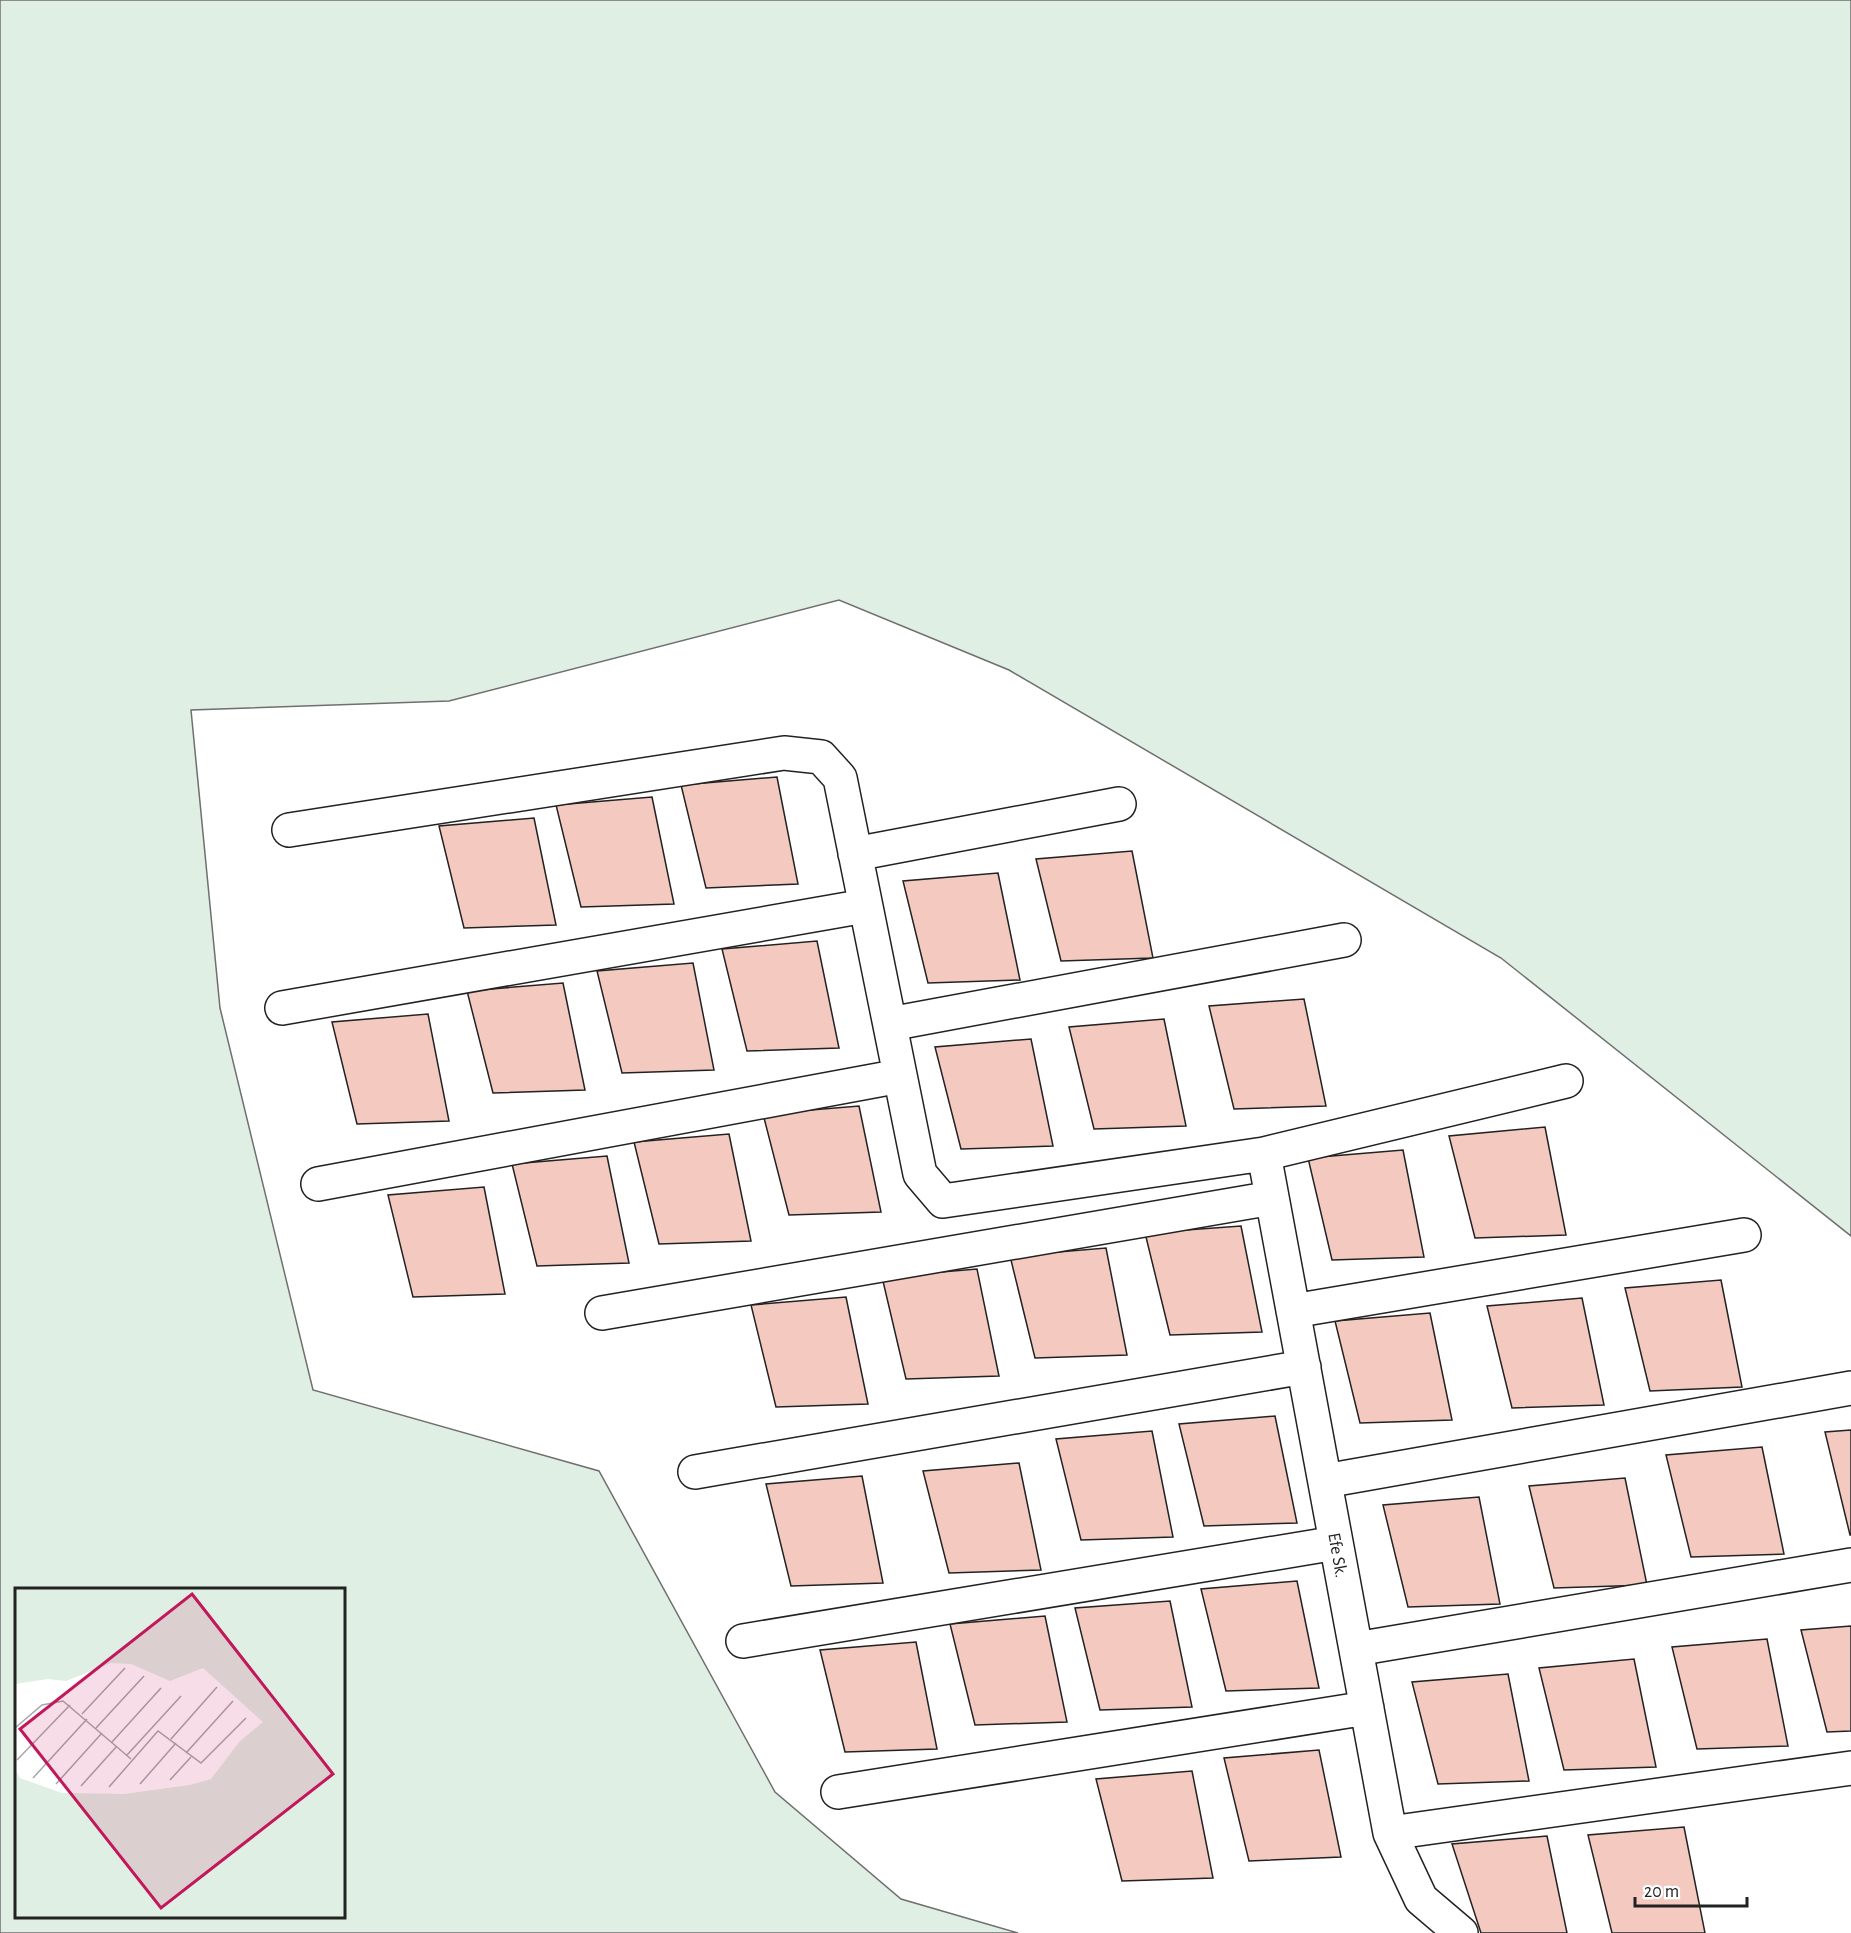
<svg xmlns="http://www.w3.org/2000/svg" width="1851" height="1933" viewBox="0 0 1851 1933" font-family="'Alegreya Sans',sans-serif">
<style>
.green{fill:#e0efe3;stroke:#6f6f6f;stroke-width:1.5;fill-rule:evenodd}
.building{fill:#f3c9c0;stroke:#222;stroke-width:1.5}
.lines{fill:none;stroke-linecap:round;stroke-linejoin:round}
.minor-casing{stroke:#222;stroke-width:36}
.minor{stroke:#fff;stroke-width:33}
.labels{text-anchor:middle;stroke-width:4.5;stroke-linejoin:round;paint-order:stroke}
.street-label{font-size:18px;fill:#222;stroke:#fff}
.inset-road{fill:none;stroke:#a7a7a7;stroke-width:1.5}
.view{fill:#c2185b;fill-opacity:0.15;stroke:#c2185b;stroke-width:3}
.inset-edge{fill:none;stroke:#222;stroke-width:3}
</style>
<rect width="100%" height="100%" fill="#fff"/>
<path class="green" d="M0,0H1851V1236L1501,958L1009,670L839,600L449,701L191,710L220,1008L313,1390L599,1471L775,1792L901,1899L1018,1933H0ZM16,1590H344V1916H16Z"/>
<path class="building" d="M777,777L798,884L706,888L681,785Z
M652,797L674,904L581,907L556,805Z
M534,818L556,925L464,928L439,826Z
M1132,851L1153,958L1061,961L1036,859Z
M998,873L1020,980L928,983L903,881Z
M817,941L839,1048L747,1051L722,949Z
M693,963L714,1070L622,1073L597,971Z
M563,983L585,1090L493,1093L467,991Z
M1304,999L1326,1106L1234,1109L1209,1006Z
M428,1014L449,1121L357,1124L332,1022Z
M1164,1019L1186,1126L1094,1129L1069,1027Z
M1031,1039L1053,1146L961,1149L935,1047Z
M859,1106L881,1212L789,1215L763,1114Z
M1545,1127L1566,1235L1475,1238L1449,1136Z
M729,1134L751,1241L659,1244L634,1142Z
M1403,1150L1424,1257L1332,1260L1308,1158Z
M607,1156L629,1263L537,1266L512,1164Z
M484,1187L505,1294L413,1297L388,1195Z
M1241,1226L1262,1332L1170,1335L1145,1233Z
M1106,1248L1127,1355L1035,1358L1010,1256Z
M977,1269L999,1376L906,1379L882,1277Z
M1721,1280L1742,1387L1650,1391L1625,1288Z
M846,1297L868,1404L776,1407L751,1305Z
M1582,1298L1604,1405L1512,1408L1487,1306Z
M1430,1313L1452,1420L1360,1423L1335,1321Z
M1275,1416L1297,1523L1204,1526L1179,1424Z
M1851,1430V1535H1850L1825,1432Z
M1152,1431L1173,1537L1081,1540L1056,1439Z
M1762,1447L1784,1554L1691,1557L1666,1455Z
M1019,1463L1041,1570L949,1573L923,1471Z
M862,1476L883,1583L791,1586L766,1484Z
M1625,1478L1647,1585L1554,1588L1529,1486Z
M1479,1497L1500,1604L1408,1607L1383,1505Z
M1297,1581L1319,1688L1226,1691L1201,1589Z
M1170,1601L1192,1707L1100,1710L1075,1608Z
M1045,1616L1067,1722L975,1725L950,1624Z
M1851,1626V1731L1827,1732L1801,1630Z
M1767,1639L1788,1746L1697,1749L1672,1647Z
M916,1642L937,1749L845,1752L820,1650Z
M1634,1659L1656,1767L1564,1770L1539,1668Z
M1508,1674L1529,1781L1438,1784L1412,1682Z
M1319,1750L1341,1857L1249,1861L1224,1758Z
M1192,1771L1213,1878L1122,1881L1096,1779Z
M1684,1827L1705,1933H1612L1588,1835Z
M1547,1836L1567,1933H1481L1452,1844Z"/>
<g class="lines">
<g class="minor-casing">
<path id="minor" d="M289,830L784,753L821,757L840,778L920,1174L943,1201L1264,1154L1566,1081
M855,854L1119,804
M282,1008L865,906
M890,1024L1344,940
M1264,1154L1390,1833L1421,1899L1461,1933
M318,1184L900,1076
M1293,1311L1744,1235
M602,1313L1272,1198
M695,1472L1304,1367
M1325,1481L1851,1388
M743,1641L1336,1543
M1356,1649L1851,1565
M838,1792L1367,1708
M1390,1833L1851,1768"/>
</g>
<use href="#minor" class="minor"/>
</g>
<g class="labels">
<g class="street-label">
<text transform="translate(1338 1555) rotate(80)" y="6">Efe Sk.</text>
</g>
</g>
<g transform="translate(15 1588)">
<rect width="330" height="330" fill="#fff"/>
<path d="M0,0H330V330H0V181L5,190L47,205L109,206L175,197L196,191L225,153L248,134L188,80L155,93L116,76L96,75L51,93L33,91L0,96Z" fill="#e0efe3"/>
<path class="inset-road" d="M67,126L110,80M0,140L27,117L48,113L116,171M81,140L129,88M156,151L202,99M97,154L146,100M171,165L218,113M112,167L166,108M2,172L55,117M18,190L72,131M155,192L176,169M41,196L87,145M125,196L161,155M66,198L102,158M94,199L143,143L186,175L231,130"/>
<path class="view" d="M177,6L318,186L146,320L5,141Z"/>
<rect width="330" height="330" class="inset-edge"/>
</g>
<path d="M1635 1897v9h112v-9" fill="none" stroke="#222222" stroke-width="3"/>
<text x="1644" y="1897" font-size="18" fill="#222222" stroke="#ffffff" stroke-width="4.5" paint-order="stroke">20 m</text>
</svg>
